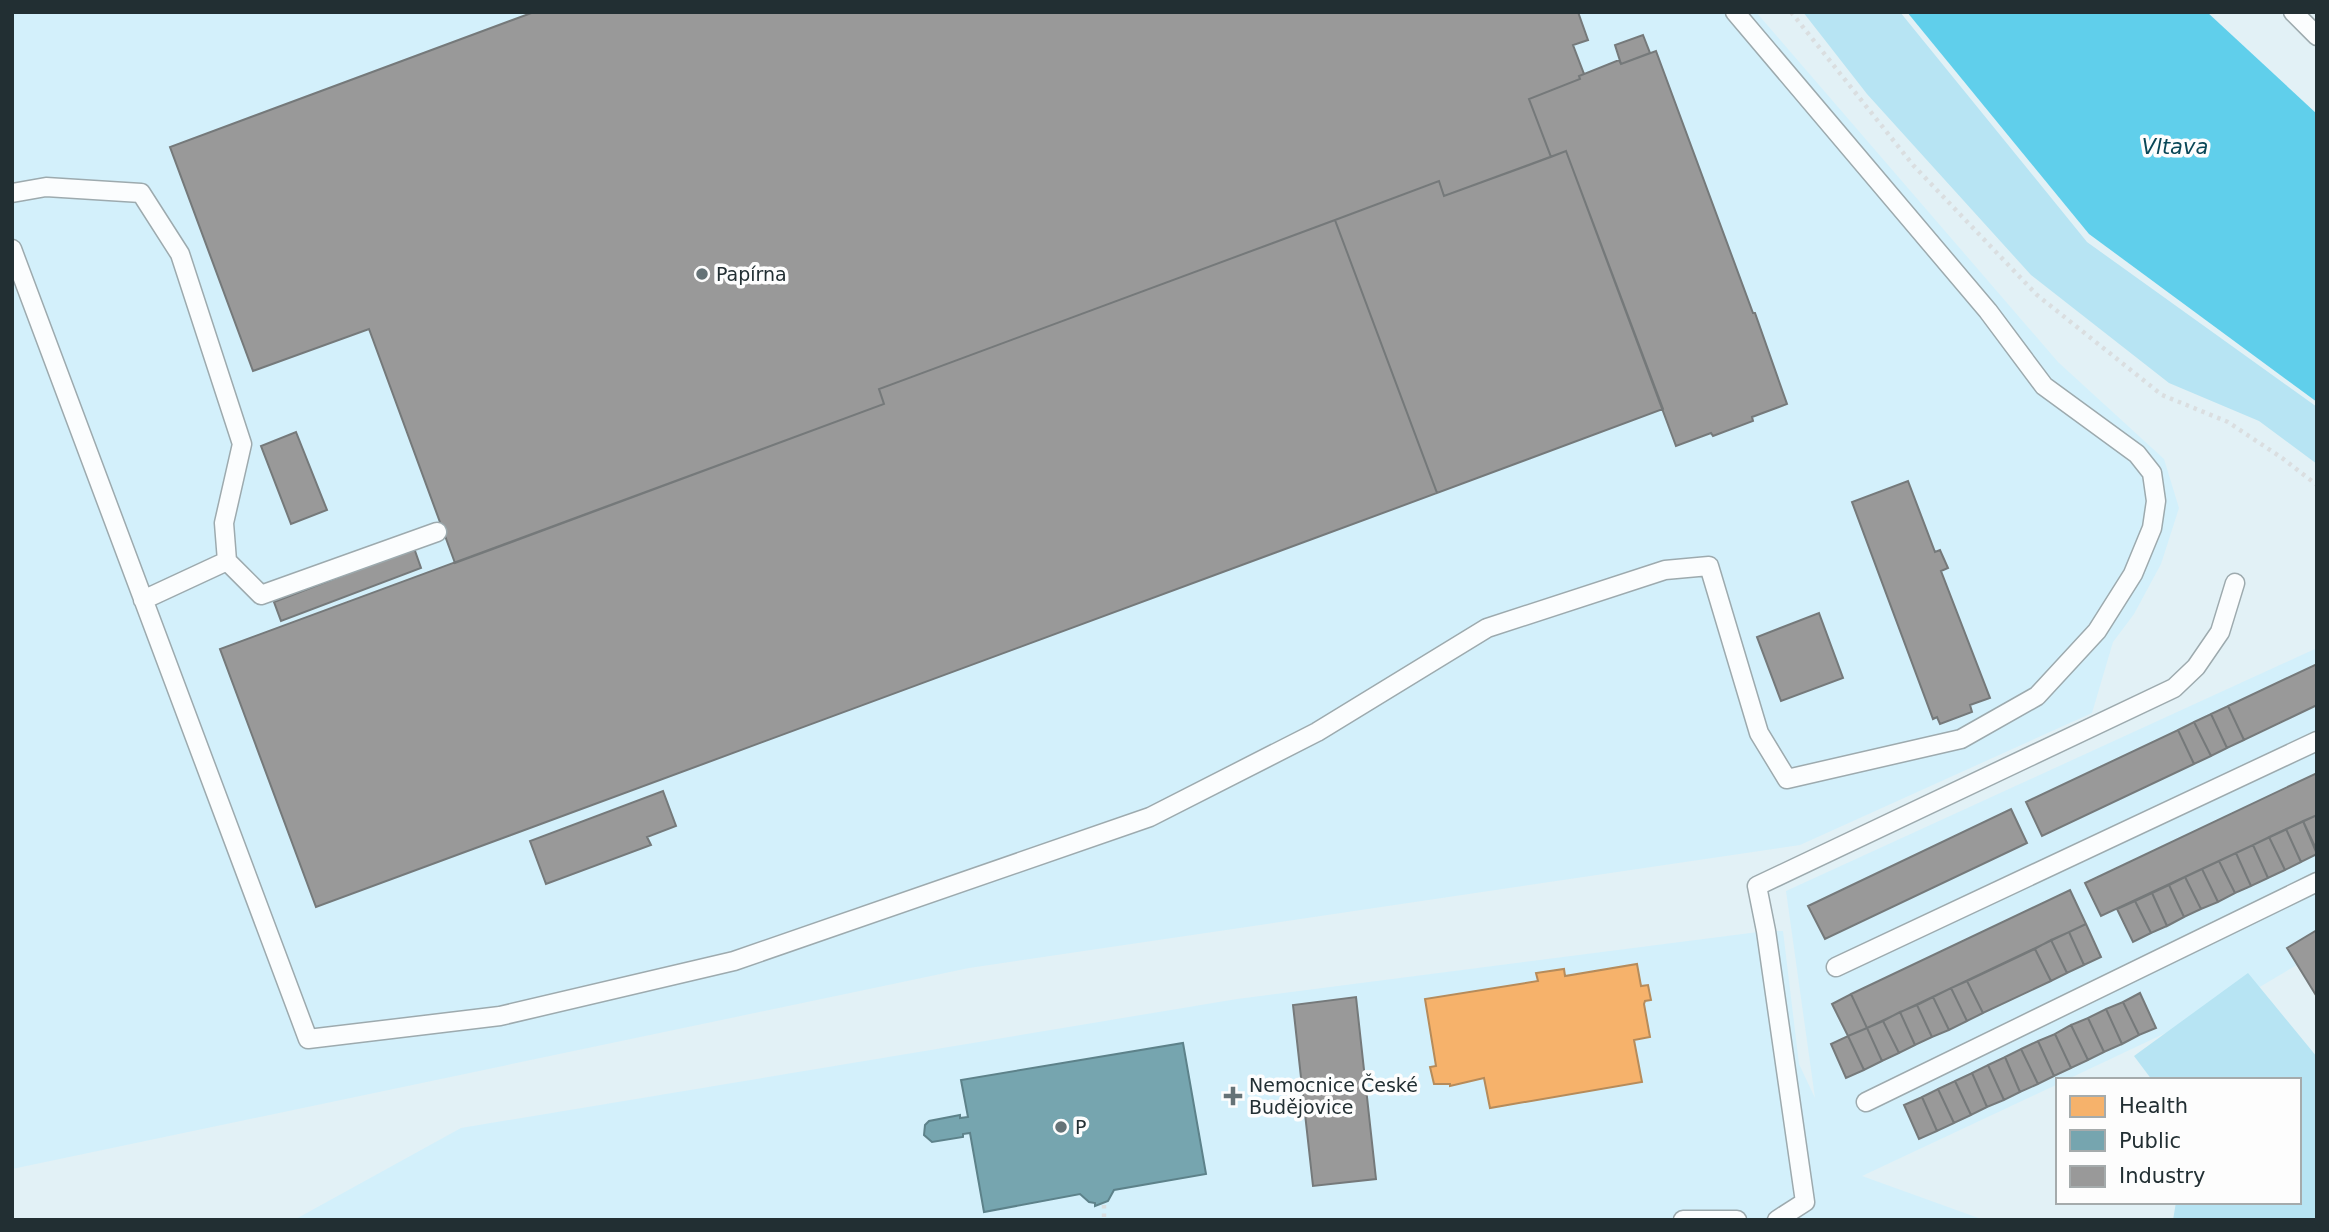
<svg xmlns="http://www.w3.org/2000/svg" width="2329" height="1232" viewBox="0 0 2329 1232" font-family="'DejaVu Sans',sans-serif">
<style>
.built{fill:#d3f0fb}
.green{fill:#b7e4f3}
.water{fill:#60cfeb}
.health{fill:#f6b26b;stroke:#b68b5a;stroke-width:2}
.public{fill:#76a5af;stroke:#5d828a;stroke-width:2}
.industry{fill:#999;stroke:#75797a;stroke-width:2}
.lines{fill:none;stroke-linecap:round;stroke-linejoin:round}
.service-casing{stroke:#9daaae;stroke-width:21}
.path{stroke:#dadee0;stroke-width:4.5;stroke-dasharray:3.5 5;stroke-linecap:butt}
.service{stroke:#fbfdfe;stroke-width:18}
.poi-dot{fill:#657377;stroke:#fdfdfd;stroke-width:2.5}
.labels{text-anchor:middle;stroke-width:7;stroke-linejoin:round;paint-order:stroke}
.poi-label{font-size:19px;fill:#222f33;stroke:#fdfdfd;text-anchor:start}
.water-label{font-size:21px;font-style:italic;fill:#094757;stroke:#fdfdfd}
</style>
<rect width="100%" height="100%" fill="#e2f1f6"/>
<path class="built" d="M12,12H1756L2058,362L2164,459L2179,508L2161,564L2134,614L2113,642L2092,713L1800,845L969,968L12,1169Z
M2317,648V953L2246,995L2066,1080H2058V1084L1862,1176L1984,1220H294L461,1128L1237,999L1766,931H1783L1799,1064L1815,1098L1786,891Z"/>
<path class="green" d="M1803,12H1900L2087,242L2317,407V464L2259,421L2169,383L2031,275L1867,94Z
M2248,973L2317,1057V1220H2173L2176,1202H2299V1080H2152L2134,1056Z"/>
<path class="water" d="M1907,12H2207L2317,114V402L2089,234Z"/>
<path class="health" d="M1637,964L1641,986L1648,985L1651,1000L1645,1001L1644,1004L1650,1037L1634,1040L1642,1082L1490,1108L1484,1078L1450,1086V1084H1434L1430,1067L1436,1066L1425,999L1538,981L1536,973L1564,969L1565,976Z"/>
<path class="public" d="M1183,1043L1206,1174L1114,1190L1108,1201L1095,1206V1203L1089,1202L1080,1194L984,1212L970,1133L963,1134V1137L932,1142L924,1135L925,1125L929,1121L960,1115V1118L968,1117L961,1080Z"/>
<path class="industry" d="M534,12H1578L1588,40L1573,45L1584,74L1579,76L1580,79L1529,99L1551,157L1444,196L1439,181L1335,220L879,389L884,404L455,563L369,329L253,371L170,147Z
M1643,35L1650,53L1621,64L1615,45Z
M1656,51L1753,313H1755L1787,404L1752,417L1753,421L1713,436L1711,433L1676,446L1566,151L1551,157L1529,99L1580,79L1579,76L1619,60L1621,64Z
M1566,151L1663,409L1437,493L1335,220L1439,181L1444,196Z
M1335,220L1437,493L316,907L220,649L884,404L879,389Z
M296,432L327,510L291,524L261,446Z
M1908,481L1935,552L1940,550L1948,568L1941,571L1990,698L1970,705L1972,712L1940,724L1937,717L1933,719L1852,502Z
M414,548L421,568L281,621L274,602Z
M1819,613L1843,678L1781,701L1757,637Z
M2317,664V705L2244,740L2228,706Z
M2228,706L2244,740L2227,748L2211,714Z
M2211,714L2227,748L2211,756L2194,722Z
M2194,722L2211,756L2194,764L2178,730Z
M2178,730L2194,764L2042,836L2026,802Z
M2317,773V815L2101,916L2085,883Z
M663,791L676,826L647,837L651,845L546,884L530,841Z
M2011,809L2027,843L1825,939L1808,906Z
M2317,815V851L2303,821Z
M2303,821L2317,854L2301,862L2286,829Z
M2286,829L2301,862L2285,870L2269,837Z
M2269,837L2285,870L2268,878L2253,845Z
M2253,845L2268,878L2251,886L2236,853Z
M2236,853L2251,886L2235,893L2219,861Z
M2219,861L2235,893L2218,902L2202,869Z
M2202,869L2218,902L2201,909L2185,877Z
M2185,877L2201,909L2184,917L2169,885Z
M2169,885L2184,917L2167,926L2152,893Z
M2070,890L2086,924L1867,1028L1851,994Z
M2152,893L2167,926L2151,933L2135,901Z
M2135,901L2151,933L2133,942L2117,909Z
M2086,924L2101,957L2084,965L2069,932Z
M2317,930V997L2287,948Z
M2069,932L2084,965L2067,973L2051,940Z
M2051,940L2067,973L2051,981L2035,949Z
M2035,949L2051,981L1983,1013L1967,981Z
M1967,981L1983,1013L1967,1021L1951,988Z
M1951,988L1967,1021L1949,1030L1933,997Z
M2140,993L2156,1028L2139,1035L2123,1002Z
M1851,994L1867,1028L1848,1036L1832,1004Z
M1356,997L1376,1179L1313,1186L1293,1005Z
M1933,997L1949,1030L1932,1037L1917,1005Z
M2123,1002L2139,1035L2122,1044L2106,1009Z
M1917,1005L1932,1037L1915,1045L1900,1012Z
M2106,1009L2122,1044L2104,1052L2088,1018Z
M1900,1012L1915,1045L1899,1053L1883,1021Z
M2088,1018L2104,1052L2088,1060L2071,1025Z
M1883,1021L1899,1053L1882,1061L1867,1028Z
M2071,1025L2088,1060L2071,1068L2055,1034Z
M1867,1028L1882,1061L1864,1070L1848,1036Z
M2055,1034L2071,1068L2054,1076L2038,1041Z
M1848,1036L1864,1070L1846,1078L1831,1044Z
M2038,1041L2054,1076L2038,1084L2021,1049Z
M2021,1049L2038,1084L2020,1092L2005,1057Z
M2005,1057L2020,1092L2004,1100L1988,1065Z
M1988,1065L2004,1100L1987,1107L1972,1073Z
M1972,1073L1987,1107L1971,1115L1955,1081Z
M1955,1081L1971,1115L1954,1123L1938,1089Z
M1938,1089L1954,1123L1937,1131L1922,1097Z
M1922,1097L1937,1131L1919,1139L1904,1105Z"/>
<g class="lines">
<g class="service-casing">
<path id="service" d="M2293,12L2317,36
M12,193L46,187L141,193L180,254L242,444L224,523L227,561
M12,249L308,1039L500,1016L734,961L1150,817L1317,732L1487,628L1665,570L1709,566L1759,733L1787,779L1961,739L2037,696L2097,631L2133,574L2152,528L2156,501L2152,473L2137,454L2044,386L1988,311L1735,12
M143,600L227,561L261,595L437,532
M1836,967L2317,741
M1866,1102L2317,882
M1683,1220H1737
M1777,1220L1805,1202L1766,931L1757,886L2174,688L2196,667L2220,632L2235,583"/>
</g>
<path class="path" d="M1791,12L1913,165L2037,295L2162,395L2228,422L2282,458L2317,485
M1104,1205V1220"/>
<use href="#service" class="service"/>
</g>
<g class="poi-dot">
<circle cx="702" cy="274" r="7"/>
<path d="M1229.5 1085.5h7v7h7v7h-7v7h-7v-7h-7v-7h7z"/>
<circle cx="1061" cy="1127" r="7"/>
</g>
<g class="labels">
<g class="poi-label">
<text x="716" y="281">Papírna</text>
<text x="1249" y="1092">Nemocnice České<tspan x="1249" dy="22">Budějovice</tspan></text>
<text x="1075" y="1134">P</text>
</g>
<g class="water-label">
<text x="2175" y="154">Vltava</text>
</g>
</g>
<rect width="2329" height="1232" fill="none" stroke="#222f33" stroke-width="28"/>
<rect x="2056" y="1078" width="245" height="126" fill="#fdfdfd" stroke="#a5abac" stroke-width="2"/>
<rect x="2070" y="1096" width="35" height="21" fill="#f6b26b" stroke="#a5abac" stroke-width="2"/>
<text x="2119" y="1113" font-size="21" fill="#222f33">Health</text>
<rect x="2070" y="1130" width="35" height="21" fill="#76a5af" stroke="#a5abac" stroke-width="2"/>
<text x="2119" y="1148" font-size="21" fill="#222f33">Public</text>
<rect x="2070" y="1166" width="35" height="21" fill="#999999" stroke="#a5abac" stroke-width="2"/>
<text x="2119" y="1183" font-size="21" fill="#222f33">Industry</text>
</svg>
